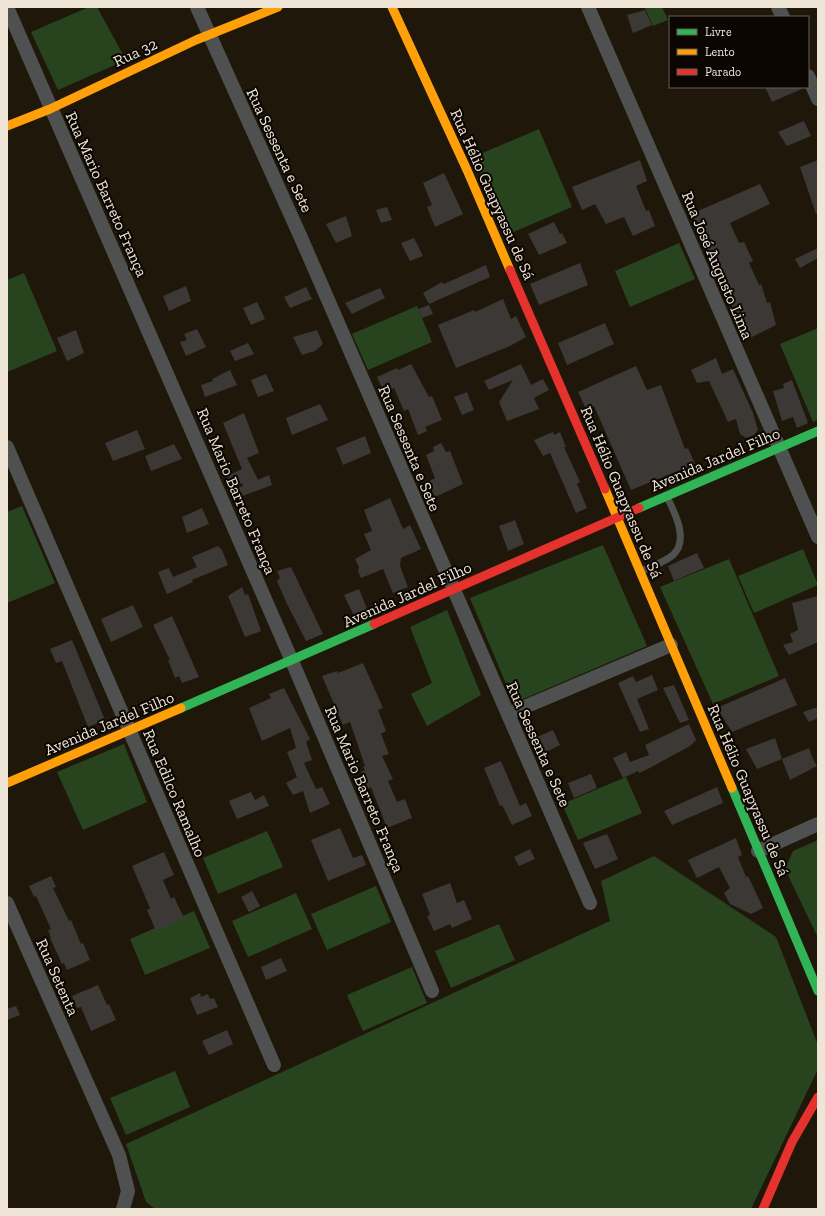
<svg xmlns="http://www.w3.org/2000/svg" width="825" height="1216" viewBox="0 0 825 1216" font-family="'Zilla Slab',serif">
<style>
.green{fill:#28441f}
.building{fill:#3c3836}
.lines{fill:none;stroke-linecap:round;stroke-linejoin:round}
.lane{stroke:#4e514f;stroke-width:7}
.street{stroke:#4e514f;stroke-width:14}
.fast{stroke:#30b455;stroke-width:9}
.slow{stroke:#ff9f0a;stroke-width:9}
.jam{stroke:#e5322d;stroke-width:9}
.labels{text-anchor:middle;stroke-width:4;stroke-linejoin:round;paint-order:stroke}
.street-label{font-size:16px;fill:#eee5d7;stroke:#0b0601}
</style>
<rect width="100%" height="100%" fill="#1f170a"/>
<path class="green" d="M89,7H97L126,60L58,90L31,32Z
M647,7H662L668,20L653,26L645,8Z
M539,129L572,207L506,235L473,157Z
M679,243L695,279L630,307L615,271Z
M24,273L57,351L7,372V280Z
M417,306L432,342L368,370L352,334Z
M818,328V420L813,422L780,344Z
M22,506L55,583L7,603V512Z
M603,545L647,646L514,703L470,598Z
M803,549L818,585L754,613L738,576Z
M729,559L779,676L713,704L660,587Z
M447,610L481,695L427,726L411,694L432,683L410,627Z
M124,744L147,802L83,830L57,772Z
M626,777L642,813L578,840L562,804Z
M267,831L283,867L218,894L203,858Z
M818,840V938L785,869L793,851Z
M654,856L776,937L818,1045V1069L751,1209H155L146,1202L126,1144L610,921L601,881Z
M376,886L391,922L327,950L311,914Z
M296,893L312,929L248,957L232,921Z
M194,911L210,948L145,975L130,939Z
M499,924L515,960L451,988L435,951Z
M412,967L427,1003L363,1031L347,995Z
M175,1071L190,1107L126,1135L110,1098Z"/>
<path class="building" d="M645,10L652,25L633,33L627,15Z
M765,87H804V88L772,102Z
M804,121L811,136L787,146L778,132Z
M640,160L647,181L636,186L646,211L649,210L655,226L633,236L624,217L606,224L595,204L582,210L572,187Z
M818,160V214H816L800,167Z
M444,173L463,214L435,227L427,207L432,205L423,183Z
M760,184L770,204L730,223L739,243L744,242L753,261L749,263L759,285L761,284L767,303L770,302L776,325L744,341L734,318L737,317L691,214Z
M387,207L392,220L381,223L376,210Z
M346,216L352,236L336,243L326,224Z
M554,222L560,234L562,233L567,243L539,255L528,234Z
M414,238L423,256L410,261L401,243Z
M818,248V258L800,268L795,259Z
M580,263L588,285L539,305L530,284Z
M486,265L490,277L429,304L423,293L442,282L444,284Z
M186,286L191,301L169,311L163,296Z
M306,287L312,299L290,308L284,297Z
M380,288L385,298L352,314L345,303Z
M503,299L511,319L516,316L526,337L510,346L456,368L438,325L474,310L475,312Z
M257,302L265,319L251,325L243,308Z
M429,305L433,314L422,318L418,309Z
M605,323L614,344L567,365L558,343Z
M197,329L206,347L186,356L180,342L187,340L184,334Z
M76,330L84,353L67,361L57,338Z
M317,330L323,344L315,351L302,355L293,337Z
M248,343L254,354L235,361L230,351Z
M716,358L722,374L733,369L753,413L758,430L754,435L746,438L740,434L736,419L728,422L709,381L697,383L691,370Z
M411,364L429,397L432,396L442,420L425,427L427,431L418,435L408,409L404,411L394,388L384,392L377,377L397,368L398,370Z
M521,364L531,385L543,379L549,390L534,398L539,409L507,421L499,402L513,380L489,390L484,381Z
M636,366L647,390L661,385L685,449L688,448L695,464L631,490L594,406L586,409L578,392Z
M230,370L237,385L205,397L201,385L213,381L212,379Z
M266,374L274,391L258,397L251,380Z
M792,380L808,423L797,428L793,417L782,421L773,391L784,388L783,384Z
M467,392L474,410L462,415L454,397Z
M320,404L328,420L292,435L286,418Z
M244,413L259,453L247,458L258,480L269,475L272,485L237,498L234,490L243,486L242,483L233,487L227,476L242,469L223,423Z
M137,430L145,449L113,461L105,443Z
M553,432L554,435L560,432L566,447H564L580,482L577,484L587,508L576,513L550,453L543,456L534,440Z
M365,436L371,453L343,465L336,448Z
M441,443L446,452L450,451L463,484L435,497L428,482L435,478L426,455L434,451L433,447Z
M174,444L182,459L151,471L145,456Z
M390,498L403,529L410,525L421,549L401,558L400,566L408,587L393,593L383,569L361,578L358,571L359,567L355,559L371,550L364,534L372,531L364,510Z
M202,508L209,524L187,533L182,517Z
M515,520L524,544L508,551L499,526Z
M218,546L222,550L228,565L192,580L193,582L167,594L158,572L169,568L173,577L197,567L192,557Z
M697,553L704,568L674,581L668,566Z
M291,567L323,634L306,641L287,604L277,581L280,578L277,571Z
M242,587L245,595L248,594L261,631L245,637L228,596Z
M359,589L369,614L356,620L344,595Z
M818,596V642L789,655L783,645L793,642L790,634L798,630L792,603Z
M133,605L143,627L111,642L101,619Z
M172,616L199,677L182,683L179,676L175,678L168,660H170L153,625Z
M72,640L105,720L88,727L62,661L56,663L50,649Z
M363,663L383,708L378,710L386,731L381,734L389,754L382,756L393,779L388,781L397,802L405,799L412,818L387,828L371,787L367,789L361,772L365,770L363,767L365,766L350,722L343,725L322,676L337,671L338,673Z
M652,675L658,690L637,699L649,729L640,732L618,683L633,676L636,682Z
M785,678L797,705L732,732L717,708Z
M674,685L689,720L680,723L663,688Z
M284,688L310,739L306,742L312,760L304,763L316,789L322,787L330,804L310,813L303,791L293,795L286,783L297,777L287,752L296,748L290,728L262,741L249,708L271,698L269,694Z
M818,707V718L809,722L803,712Z
M689,724L696,740L690,746L644,771L639,773L638,771L623,778L613,758L626,752L630,762L649,755L645,745Z
M553,730L560,745L544,753L537,737Z
M775,738L782,759L757,769L746,749Z
M809,748L812,757L817,766L790,780L782,759Z
M501,761L520,806L526,803L532,816L512,825L502,805L500,806L484,768Z
M591,774L597,788L574,798L568,783Z
M717,787L723,803L672,825L664,811Z
M251,792L255,800L264,795L269,806L237,819L229,801Z
M340,828L353,858L362,855L366,865L328,881L311,840Z
M607,834L618,859L595,869L583,843Z
M736,838L742,855L738,857L746,877L748,876L763,908L751,914L730,904L724,893L730,888L719,867L697,878L688,860Z
M530,849L535,859L519,866L514,857Z
M164,852L174,875L163,880L171,899L174,897L184,918L156,931L147,910L150,908L132,866Z
M51,876L56,887L53,888L69,921L71,920L81,944L83,943L90,960L67,970L64,963L62,964L50,938H51L48,930L51,929L36,896L34,897L29,886Z
M450,883L457,903L464,900L472,919L452,928L450,924L434,931L427,916L430,915L422,894Z
M252,891L260,906L249,912L241,897Z
M281,958L287,971L266,980L261,967Z
M98,985L107,1005L109,1004L116,1020L91,1031L81,1007L77,1008L72,996Z
M200,993L201,997L208,994L210,999L214,998L218,1007L197,1015L190,998Z
M16,1006L20,1015L7,1020V1009Z
M227,1030L233,1044L209,1055L202,1041Z"/>
<g class="lines">
<path class="lane" d="M642,571C652,566 665,562 673,555C689,540 675,513 667,497"/>
<path class="street" d="M7,7L292,661L432,991
M197,7L302,240L590,903
M588,7L818,537
M778,7L783,17
M808,76L818,99
M7,447L274,1065
M508,714L671,645
M758,851L818,824
M7,903L119,1155L128,1191L123,1209"/>
<path class="fast" d="M639,508L818,431
M181,708L374,624
M732,788L818,991"/>
<path class="slow" d="M392,7L467,170L510,270
M7,126L50,109L196,40L278,7
M605,489L732,788
M7,783L181,708"/>
<path class="jam" d="M510,270L605,489
M374,624L639,508
M763,1209L792,1142L818,1097"/>
</g>
<g class="labels">
<g class="street-label">
<text transform="translate(135 52) rotate(-25)" y="6">Rua 32</text>
<text transform="translate(280 150) rotate(65)" y="6">Rua Sessenta e Sete</text>
<text transform="translate(107 194) rotate(66)" y="6">Rua Mario Barreto França</text>
<text transform="translate(493 194) rotate(66)" y="6">Rua Hélio Guapyassu de Sá</text>
<text transform="translate(718 265) rotate(67)" y="6">Rua José Augusto Lima</text>
<text transform="translate(410 448) rotate(67)" y="6">Rua Sessenta e Sete</text>
<text transform="translate(715 459) rotate(-23)" y="6">Avenida Jardel Filho</text>
<text transform="translate(237 491) rotate(67)" y="6">Rua Mario Barreto França</text>
<text transform="translate(622 492) rotate(67)" y="6">Rua Hélio Guapyassu de Sá</text>
<text transform="translate(407 594) rotate(-24)" y="6">Avenida Jardel Filho</text>
<text transform="translate(109 723) rotate(-23)" y="6">Avenida Jardel Filho</text>
<text transform="translate(539 744) rotate(66)" y="6">Rua Sessenta e Sete</text>
<text transform="translate(365 789) rotate(67)" y="6">Rua Mario Barreto França</text>
<text transform="translate(749 790) rotate(67)" y="6">Rua Hélio Guapyassu de Sá</text>
<text transform="translate(175 793) rotate(67)" y="6">Rua Edilco Ramalho</text>
<text transform="translate(58 977) rotate(66)" y="6">Rua Setenta</text>
</g>
</g>
<rect width="825" height="1216" fill="none" stroke="#eee5d7" stroke-width="16"/>
<rect x="669" y="16" width="140" height="72" fill="#0b0601" stroke="#665f57"/>
<rect x="677" y="29" width="20" height="6" fill="#30b455" stroke="#665f57"/>
<text x="705" y="36" font-size="12" fill="#eee5d7">Livre</text>
<rect x="677" y="49" width="20" height="6" fill="#ff9f0a" stroke="#665f57"/>
<text x="705" y="56" font-size="12" fill="#eee5d7">Lento</text>
<rect x="677" y="69" width="20" height="6" fill="#e5322d" stroke="#665f57"/>
<text x="705" y="76" font-size="12" fill="#eee5d7">Parado</text>
</svg>
